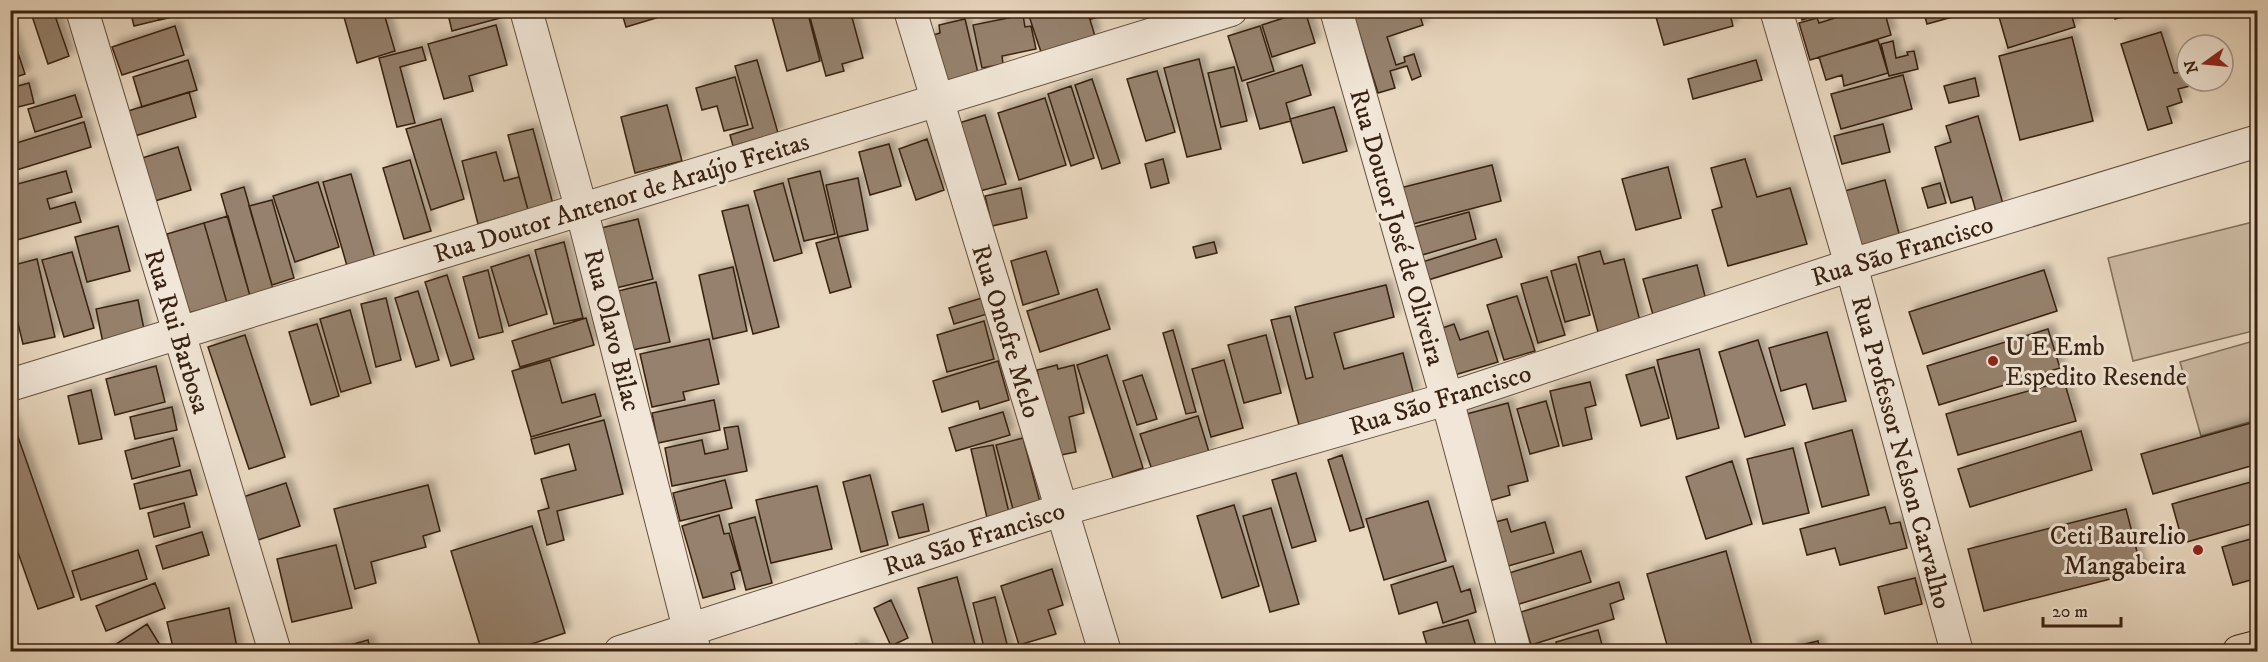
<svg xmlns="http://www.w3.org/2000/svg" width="2268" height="662" viewBox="0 0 2268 662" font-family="'IM FELL DW Pica',serif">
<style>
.green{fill:#ccbaa3;stroke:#826e5a;stroke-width:1.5}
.building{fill:#95816d;stroke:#382111;stroke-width:1.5;filter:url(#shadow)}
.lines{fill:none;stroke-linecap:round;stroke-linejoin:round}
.minor-casing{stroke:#644f3d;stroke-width:34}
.major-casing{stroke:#382111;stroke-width:35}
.minor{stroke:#f1e6d7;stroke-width:32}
.major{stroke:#ead9c1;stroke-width:33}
.poi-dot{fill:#8f2418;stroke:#f1e6d7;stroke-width:2}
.labels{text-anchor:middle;stroke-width:6;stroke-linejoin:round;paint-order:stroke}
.street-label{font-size:26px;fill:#382111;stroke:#f1e6d7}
.poi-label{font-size:26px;fill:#382111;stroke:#f1e6d7;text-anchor:start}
</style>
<defs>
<filter id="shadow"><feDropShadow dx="5.5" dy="-5.5" stdDeviation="3" flood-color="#0004"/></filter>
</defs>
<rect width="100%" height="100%" fill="#ead9c1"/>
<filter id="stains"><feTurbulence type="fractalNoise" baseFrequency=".00333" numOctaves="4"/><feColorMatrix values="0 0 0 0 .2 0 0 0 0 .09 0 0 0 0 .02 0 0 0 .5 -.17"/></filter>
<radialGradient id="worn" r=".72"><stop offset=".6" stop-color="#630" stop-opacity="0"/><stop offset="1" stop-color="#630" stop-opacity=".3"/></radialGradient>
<path class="green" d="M2257,221V330L2133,361L2108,258Z
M2257,340V420L2201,436L2180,362Z"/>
<path class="building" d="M30,10H53L69,56L48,64Z
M130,10H156L159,20L134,26Z
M156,10H189L190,13L159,20Z
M342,10H383L395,51L357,63Z
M447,10H502L504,17L452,31Z
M621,10H665L666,15L626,27Z
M770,10H807L820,61L787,71Z
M808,10H850L863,58L842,64L844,71L826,76Z
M1036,10H1087L1095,36L1041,52L1028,13Z
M1089,10H1120L1091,19Z
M1352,10H1418L1423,25L1387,37L1396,65L1405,62L1404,57L1414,54L1421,76L1412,80L1407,66L1390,71L1395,88L1378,93Z
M1654,10H1729L1733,26L1664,45Z
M1800,10H1834L1802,20Z
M1860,10H1884L1891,35L1810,60L1799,23L1817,18L1819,23Z
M1923,10H1974V11L1927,24Z
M1997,10H2070L2075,27L2008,48Z
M2113,10H2134L2135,14L2115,19Z
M1305,11L1315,43L1272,57L1262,25Z
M1023,15L1025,27L1031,26L1036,49L1002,56L1003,64L982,68L973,25Z
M965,19L978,73L942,82L930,36L940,33L939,25Z
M496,25L507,65L469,76L473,91L444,99L428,44Z
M175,26L184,55L122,75L112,47Z
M1260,26L1274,71L1242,81L1228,36Z
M10,29L25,74L10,79Z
M2161,32L2174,73L2186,72L2190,86L2178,89L2182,102L2167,107L2172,123L2148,130L2121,44Z
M2072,37L2093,121L2020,140L1999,56Z
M1878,40L1888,73L1844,86L1842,75L1826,80L1819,57Z
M1893,41L1896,58L1908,55L1907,52L1914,51L1918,69L1889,76L1881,44Z
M422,47L426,60L400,67L415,123L397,127L379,58Z
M1199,59L1221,149L1187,157L1164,68Z
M188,60L197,90L142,107L133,77Z
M757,60L778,133L733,146L730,135L753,128L735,66Z
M1756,60L1762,80L1693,99L1688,79Z
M1302,65L1311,95L1286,103L1291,121L1260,129L1247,83Z
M1234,67L1247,121L1221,127L1208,73Z
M1157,71L1175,132L1146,141L1127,79Z
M1903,75L1912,109L1841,129L1831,94Z
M735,77L748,125L724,131L717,106L702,110L696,88Z
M1975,78L1979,96L1949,103L1944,86Z
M1092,79L1120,163L1102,169L1075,85Z
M29,83L34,103L10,109V88Z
M1071,86L1094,158L1071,166L1048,94Z
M189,92L196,117L135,136L128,111Z
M75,95L82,117L35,132L28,109Z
M1045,98L1066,165L1019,180L998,113Z
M667,105L682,161L635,173L621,117Z
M1334,107L1347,151L1303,163L1290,119Z
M985,115L1006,184L980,191L959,123Z
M1978,116L2003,204L1976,212L1972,197L1951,203L1935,147L1951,142L1946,126Z
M441,119L464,199L431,210L406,129Z
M84,122L91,147L10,172V145Z
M1883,124L1890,152L1842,164L1834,136Z
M533,129L553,204L528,210L508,135Z
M927,139L944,190L916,200L899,149Z
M889,144L901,186L870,195L859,152Z
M178,147L191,190L155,201L142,158Z
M496,152L504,181L519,177L528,210L478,224L462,161Z
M1163,159L1169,183L1151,188L1145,164Z
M1745,159L1757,197L1790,188L1807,244L1728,266L1712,210L1722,207L1711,168Z
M410,160L431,231L404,239L383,168Z
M1492,165L1501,201L1409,225L1400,188Z
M1668,167L1681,218L1636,230L1622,179Z
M66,171L72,192L47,199L50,209L75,202L81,222L10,242V186Z
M820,171L835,234L804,241L788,179Z
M351,174L375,258L347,266L323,182Z
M858,178L868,230L838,237L826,185Z
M1885,180L1901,241L1872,249L1854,241L1841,192Z
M318,182L339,247L295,262L273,196Z
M783,183L802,253L774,261L754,191Z
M1940,183L1946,203L1928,208L1922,188Z
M244,187L273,289L250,296L221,194Z
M1021,188L1027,218L992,226L985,196Z
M272,200L294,278L272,285L249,206Z
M748,205L779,327L753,334L722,211Z
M1469,212L1476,239L1419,256L1411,228Z
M228,216L250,296L227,303L204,223Z
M638,219L653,279L616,288L601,228Z
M204,223L227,303L189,313L167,234Z
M118,226L130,271L87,282L75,237Z
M838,237L851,287L830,293L816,243Z
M1496,239L1502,257L1425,281L1419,263Z
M564,242L583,318L554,324L535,250Z
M1214,242L1217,253L1196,258L1193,247Z
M1046,251L1059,294L1023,305L1011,261Z
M1600,251L1604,264L1624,259L1640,321L1598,332L1578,257Z
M72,252L94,328L64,337L42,260Z
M529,255L547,314L509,326L491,267Z
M37,259L55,337L23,344L10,291V266Z
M1576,264L1590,315L1565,322L1551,271Z
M1697,265L1706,300L1653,315L1643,279Z
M733,267L747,331L713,339L699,275Z
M488,270L503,332L479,338L463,277Z
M2044,270L2057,311L1923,354L1909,312Z
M447,275L474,359L451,366L425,282Z
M1547,277L1565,335L1538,343L1521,284Z
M656,282L670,342L632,350L618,291Z
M1386,285L1394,317L1334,333L1344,369L1403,353L1414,395L1299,425L1271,320L1290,316L1306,379L1313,377L1295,307Z
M1097,289L1110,329L1040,352L1027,311Z
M418,291L439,360L416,367L395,298Z
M1517,296L1535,351L1504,360L1487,305Z
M386,298L401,360L376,367L361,304Z
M982,298L987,314L954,324L949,308Z
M138,300L145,334L103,343L96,309Z
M350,310L371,383L341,392L320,319Z
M586,318L594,345L520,367L512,341Z
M984,321L994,359L947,372L937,335Z
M317,324L339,396L311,405L289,332Z
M1454,324L1460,340L1488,331L1498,362L1448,377L1434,331Z
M2048,329L2060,368L1939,405L1927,366Z
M1173,330L1196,412L1186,414L1163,333Z
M1827,332L1846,401L1813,409L1806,384L1781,391L1769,348Z
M245,335L285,457L249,469L208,347Z
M1266,335L1281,393L1244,403L1228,345Z
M709,339L719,384L683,392L685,400L652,407L640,354Z
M1758,340L1785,425L1745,437L1719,352Z
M1699,349L1719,428L1677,439L1657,360Z
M1107,355L1143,468L1113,478L1077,365Z
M550,360L562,403L595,394L601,416L531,437L512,371Z
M1224,360L1243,428L1211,437L1192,369Z
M998,361L1009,400L980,409L978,401L942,412L933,381Z
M1057,365L1058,369L1074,365L1084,413L1069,417L1076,452L1056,456L1037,370Z
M156,366L165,402L115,415L106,379Z
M1654,367L1669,418L1641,426L1626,375Z
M1142,375L1157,419L1137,425L1123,381Z
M2064,381L2076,421L1958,455L1946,414Z
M1590,382L1596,405L1585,408L1592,439L1563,446L1550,391Z
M91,390L102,439L79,444L68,396Z
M714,400L720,430L658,443L652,413Z
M1546,401L1559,446L1530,454L1517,409Z
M1508,403L1528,481L1508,486L1510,495L1482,503L1459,416Z
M172,407L177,430L135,439L130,417Z
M1003,412L1010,435L956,451L949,428Z
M10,414L74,597L38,609L10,530Z
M1198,416L1209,452L1152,470L1140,434Z
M604,420L623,494L557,511L564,540L547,545L538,511L549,508L541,479L576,470L569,444L535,454L531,439Z
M2258,421V464L2153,494L2141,454Z
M738,426L747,471L672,486L665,448L702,440L705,454L728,449L724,428Z
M1852,430L1869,495L1822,507L1805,443Z
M2081,431L2092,470L1970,507L1958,469Z
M173,438L180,466L132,479L125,451Z
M1023,438L1041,506L1014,513L996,445Z
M993,445L1010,517L988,522L971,449Z
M1793,448L1809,513L1763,524L1747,459Z
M1342,455L1364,527L1350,531L1328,460Z
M1732,461L1752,524L1706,539L1686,477Z
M190,470L197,495L140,509L134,484Z
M1296,473L1316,541L1292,548L1272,480Z
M870,475L888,545L861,552L843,482Z
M725,480L732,508L680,521L673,493Z
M2258,480V522L2183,543L2172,504Z
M286,483L300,526L255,541L240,498Z
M428,485L440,531L423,536L426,547L371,562L376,583L355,589L334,509Z
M817,486L832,549L771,563L756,500Z
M1428,501L1446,561L1384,580L1366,519Z
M184,503L190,527L154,537L148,513Z
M923,504L929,531L899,538L892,512Z
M1234,505L1259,586L1222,598L1197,516Z
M1885,507L1890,524L1900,522L1907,548L1840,565L1835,548L1807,555L1800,529Z
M1271,508L1299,604L1270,612L1243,516Z
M2126,509L2142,571L1984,611L1968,549Z
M719,515L724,534L729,533L740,570L731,573L735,589L703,598L682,526Z
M755,517L772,583L746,590L729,524Z
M1507,519L1511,532L1545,522L1554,553L1501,568L1488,524Z
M532,526L565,633L507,652H482L451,551Z
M202,532L209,555L163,569L156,546Z
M2258,537V578L2233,585L2222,547Z
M336,545L352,608L292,622L277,559Z
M138,550L147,579L81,600L72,571Z
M1581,551L1591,582L1516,605L1506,574Z
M1726,551L1754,652H1669L1647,574Z
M1453,566L1461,592L1470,589L1476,612L1443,623L1437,602L1399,614L1391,585Z
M1052,569L1063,605L1048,610L1056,634L1019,645L1001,586Z
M957,577L977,652H935L918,588Z
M1915,578L1922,604L1885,614L1878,587Z
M1619,582L1624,599L1610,604L1614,619L1531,645L1521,612Z
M155,583L165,608L106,631L96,606Z
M995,597L1009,652H985L973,603Z
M891,600L908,638L891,646L874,608Z
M229,608L238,652H174L167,622Z
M1468,620L1477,650L1429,652L1423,632Z
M147,624L160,645L149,652H104Z
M1598,630L1604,652H1559L1556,642Z
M368,640L371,652H325Z
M1818,641L1820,652H1793L1792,647Z
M856,644L870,652H853Z
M1552,645L1554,652H1529Z"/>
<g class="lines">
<g class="minor-casing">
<path id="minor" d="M82,10L275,652
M526,10L581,208L695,652
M910,10L1105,652
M1336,10L1447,399L1515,652
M1776,10L1851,265L1957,652
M10,385L1231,10
M620,652L1061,510L1447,399L1851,265L2258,141"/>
</g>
<g class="major-casing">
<path id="major" d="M2239,652L2258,647"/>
</g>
<use href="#minor" class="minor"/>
<use href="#major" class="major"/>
</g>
<g class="poi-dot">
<circle cx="1993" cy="361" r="6"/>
<circle cx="2198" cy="550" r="6"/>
</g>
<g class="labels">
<g class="street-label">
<text transform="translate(621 197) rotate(-17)" y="9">Rua Doutor Antenor de Araújo Freitas</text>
<text transform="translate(1398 227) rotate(74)" y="9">Rua Doutor José de Oliveira</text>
<text transform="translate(1902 250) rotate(-17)" y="9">Rua São Francisco</text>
<text transform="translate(613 330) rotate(76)" y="9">Rua Olavo Bilac</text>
<text transform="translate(178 331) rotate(73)" y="9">Rua Rui Barbosa</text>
<text transform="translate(1007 331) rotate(73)" y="9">Rua Onofre Melo</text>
<text transform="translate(1440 399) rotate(-17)" y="9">Rua São Francisco</text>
<text transform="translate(1902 452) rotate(75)" y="9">Rua Professor Nelson Carvalho</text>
<text transform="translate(974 538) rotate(-18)" y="9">Rua São Francisco</text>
</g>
<g class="poi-label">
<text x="2005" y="355">U E Emb<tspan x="2005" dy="30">Espedito Resende</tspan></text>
<text x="2186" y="544" text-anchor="end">Ceti Baurelio<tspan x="2186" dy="30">Mangabeira</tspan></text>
</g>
</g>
<rect width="2268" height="662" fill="none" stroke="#ead9c1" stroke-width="36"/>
<rect x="12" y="12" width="2244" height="638" fill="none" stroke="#382111" stroke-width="3"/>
<rect x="18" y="18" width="2232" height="626" fill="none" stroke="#382111" stroke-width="1.5"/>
<g transform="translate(2205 63) rotate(255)"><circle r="28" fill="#f1e6d7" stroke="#a79788" stroke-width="1.5"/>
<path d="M0-4.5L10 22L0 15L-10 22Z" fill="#8f2418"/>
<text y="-9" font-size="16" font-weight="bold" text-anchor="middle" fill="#382111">N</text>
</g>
<path d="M2043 617v9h78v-9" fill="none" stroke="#382111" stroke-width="3"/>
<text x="2052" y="617" font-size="18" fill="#382111" stroke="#f1e6d7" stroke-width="4.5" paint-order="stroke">20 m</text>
<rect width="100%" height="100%" filter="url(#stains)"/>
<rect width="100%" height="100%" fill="url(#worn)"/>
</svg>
